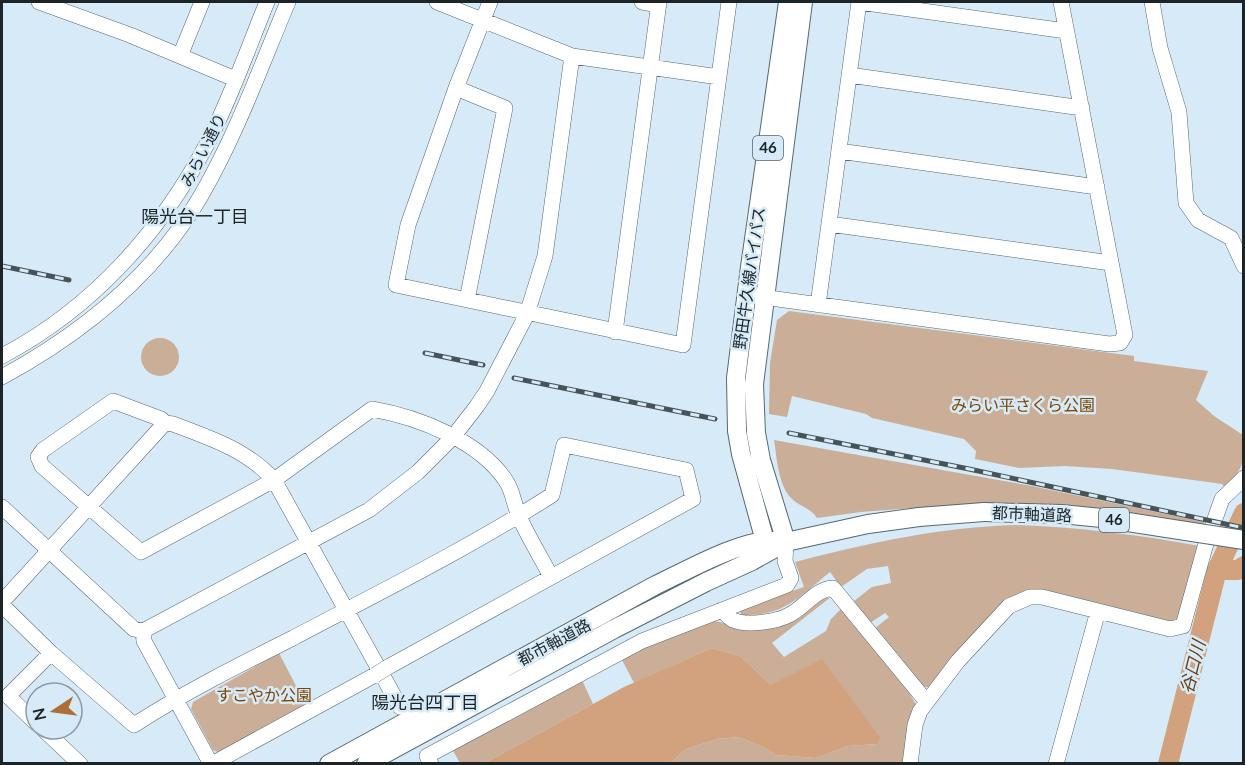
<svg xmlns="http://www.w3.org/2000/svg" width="1245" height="765" viewBox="0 0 1245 765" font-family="Lato,'Noto Sans JP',sans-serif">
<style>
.green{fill:#cbae98}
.water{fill:#d1a27d}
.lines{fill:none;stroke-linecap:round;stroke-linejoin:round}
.river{stroke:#d1a27d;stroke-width:20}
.minor-casing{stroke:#566872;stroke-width:16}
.major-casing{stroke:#566872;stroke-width:20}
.minor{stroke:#fff;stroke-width:15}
.major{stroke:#fff;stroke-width:18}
.rail-casing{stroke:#485358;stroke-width:5}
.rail{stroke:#d6ebf7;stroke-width:3;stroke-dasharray:9;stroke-linecap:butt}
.minor-bridge-casing{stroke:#566872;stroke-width:16;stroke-linecap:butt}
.major-bridge-casing{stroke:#566872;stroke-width:20;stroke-linecap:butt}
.minor-bridge{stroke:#fff;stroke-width:15}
.major-bridge{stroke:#fff;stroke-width:18}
.labels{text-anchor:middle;stroke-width:5;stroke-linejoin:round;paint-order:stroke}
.shield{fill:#d6ebf7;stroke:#546066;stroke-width:1.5}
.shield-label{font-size:15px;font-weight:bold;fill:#1c2428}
.street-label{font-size:16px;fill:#1c2428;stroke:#d6ebf7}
.park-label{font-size:16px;fill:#7d4302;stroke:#d6ebf7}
.neighbourhood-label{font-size:18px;fill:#1c2428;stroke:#d6ebf7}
.water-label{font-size:18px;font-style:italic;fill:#6a3d13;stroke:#d6ebf7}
</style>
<rect width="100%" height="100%" fill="#d6ebf7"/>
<path class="green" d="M789,311L1134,356V361L1208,371L1196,400L1214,416L1243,435C1243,464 1245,467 1225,488L1222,484L1215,483L1112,469L1065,466L1019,468L975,459L976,451L964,439L872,418L866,414L792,396L787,417L769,414L770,363L777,320Z
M141 357a19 19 0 1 1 38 0a19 19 0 1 1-38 0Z
M774,440L1032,486L1204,522L1203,526L983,506H939L861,512L817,518C811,508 798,506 790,497C778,483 777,458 774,440Z
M1016,525C1078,527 1139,535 1200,546L1181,622L1173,625L1029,592L1013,596L1001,605L932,687H923L874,629L889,617L885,613L870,623L854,601L872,587L891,583L888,566L867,569L841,587L830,572C799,597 785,616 742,615L740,612L741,608L804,587L795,562C868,543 940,527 1016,525Z
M831,597L772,643L784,657L826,631L831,619L841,609L908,691L917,706L908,763H670L686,749L717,739L738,737L763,747L777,755L816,758L848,746L877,744L771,685L740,656L712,648L634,683L621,658L706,619L751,629L821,598Z
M279,653L306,705L220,753L213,750L191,709L193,702Z
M582,680L593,704L485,763H460L452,749Z"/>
<path class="water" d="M712,648L740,656L771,685L822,659L880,737L877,744L848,746L816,758L777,755L763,747L738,737L717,739L686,749L670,763H485L624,687Z"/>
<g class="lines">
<path class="river" d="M1217,570H1238L1244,566
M1168,764L1217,570L1244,513"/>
<g class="minor-casing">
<path id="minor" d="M39,2L130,35L235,79
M437,2L572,56L719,77
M490,2L456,88L408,225L396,285L683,345L729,2
M642,2L659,5
M859,2L1066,31
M1152,2L1160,48L1179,112L1186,203L1198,220L1231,238L1244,266
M180,56L202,2
M849,75L1082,108
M456,88L505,108L467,300
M839,151L1097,187
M829,224L1111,263
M755,296L1109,344L1120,343L1125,335L1061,2
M818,305L859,2
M615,332L659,2
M2,356C93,308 162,231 209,140C231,97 249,46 267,2
M2,377C81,334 156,274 202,194C237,133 261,66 288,2
M2,507L134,629L143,631L369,510L418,472L453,437L477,406L487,391L527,314L545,256L572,56
M2,602L165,423
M2,605L51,653
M722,610C725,613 729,618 733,620C746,626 776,622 789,615C804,608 815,589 833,588L926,701
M143,631L144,641L211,764
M400,707L274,480C247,450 210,438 173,424L165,423L161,419L113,401L43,450L38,457L42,466L141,552L274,480L372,409C418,417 480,441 506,481C513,491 514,505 519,516C528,537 541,557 551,577
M36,723L8,696L51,653L134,725C185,692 239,665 293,638C380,592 469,548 552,495L564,445L686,470L693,499L388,667
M43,729L80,764
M212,764L375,675
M431,764L427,756L642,641L787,585L791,578L785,561L786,542
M910,764L915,725L920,711L958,661L1009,606L1030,597H1042L1170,629L1183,626L1205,547L1222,499L1244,478
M1056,764L1098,611"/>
</g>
<g class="major-casing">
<path id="major" d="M786,542L761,460L756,433L754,384L803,2
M768,552L741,454L737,431L736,378L750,267L788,2
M329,764L654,586C684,572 743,538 775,541
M366,764L614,629L706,582L752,561L786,542L868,524L919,517L984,512"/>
</g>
<use href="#minor" class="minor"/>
<use href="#major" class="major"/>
<g class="rail-casing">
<path id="rail" d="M2,266L69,280
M425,353L483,365
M514,378L715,419
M789,433L969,469L1244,528"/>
</g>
<use href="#rail" class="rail"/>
<g class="minor-bridge-casing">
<path id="minor-bridge" d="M375,675L388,667"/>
</g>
<g class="major-bridge-casing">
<path id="major-bridge" d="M984,512L1061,514L1102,518L1244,540"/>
</g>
<use href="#minor-bridge" class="minor-bridge"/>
<use href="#major-bridge" class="major-bridge"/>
</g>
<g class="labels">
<g class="shield">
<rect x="753" y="136" width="30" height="24" rx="4.5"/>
<rect x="1099" y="508" width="30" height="24" rx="4.5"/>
</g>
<g class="shield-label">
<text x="768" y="153">46</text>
<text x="1114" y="525">46</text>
</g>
<g class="street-label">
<text transform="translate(203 150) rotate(-63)" y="6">みらい通り</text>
<text transform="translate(749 278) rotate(-82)" y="6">野田牛久線バイパス</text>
<text transform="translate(1032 514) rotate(2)" y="6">都市軸道路</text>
<text transform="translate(554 642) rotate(-28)" y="6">都市軸道路</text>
</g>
<g class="park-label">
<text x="1023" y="411">みらい平さくら公園</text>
<text x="264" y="701">すこやか公園</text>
</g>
<g class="neighbourhood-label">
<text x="195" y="223">陽光台一丁目</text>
<text x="425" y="709">陽光台四丁目</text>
</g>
<g class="water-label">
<text transform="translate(1193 667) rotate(-76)" y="6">谷口川</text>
</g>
</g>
<rect width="1245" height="765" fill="none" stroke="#1c2428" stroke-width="6"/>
<g transform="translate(54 711) rotate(257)"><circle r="28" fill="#d6ebf7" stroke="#8c9ba4" stroke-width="1.5"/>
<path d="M0-4.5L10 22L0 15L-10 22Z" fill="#ae6e37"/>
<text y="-9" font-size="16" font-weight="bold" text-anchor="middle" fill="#1c2428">N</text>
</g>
</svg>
